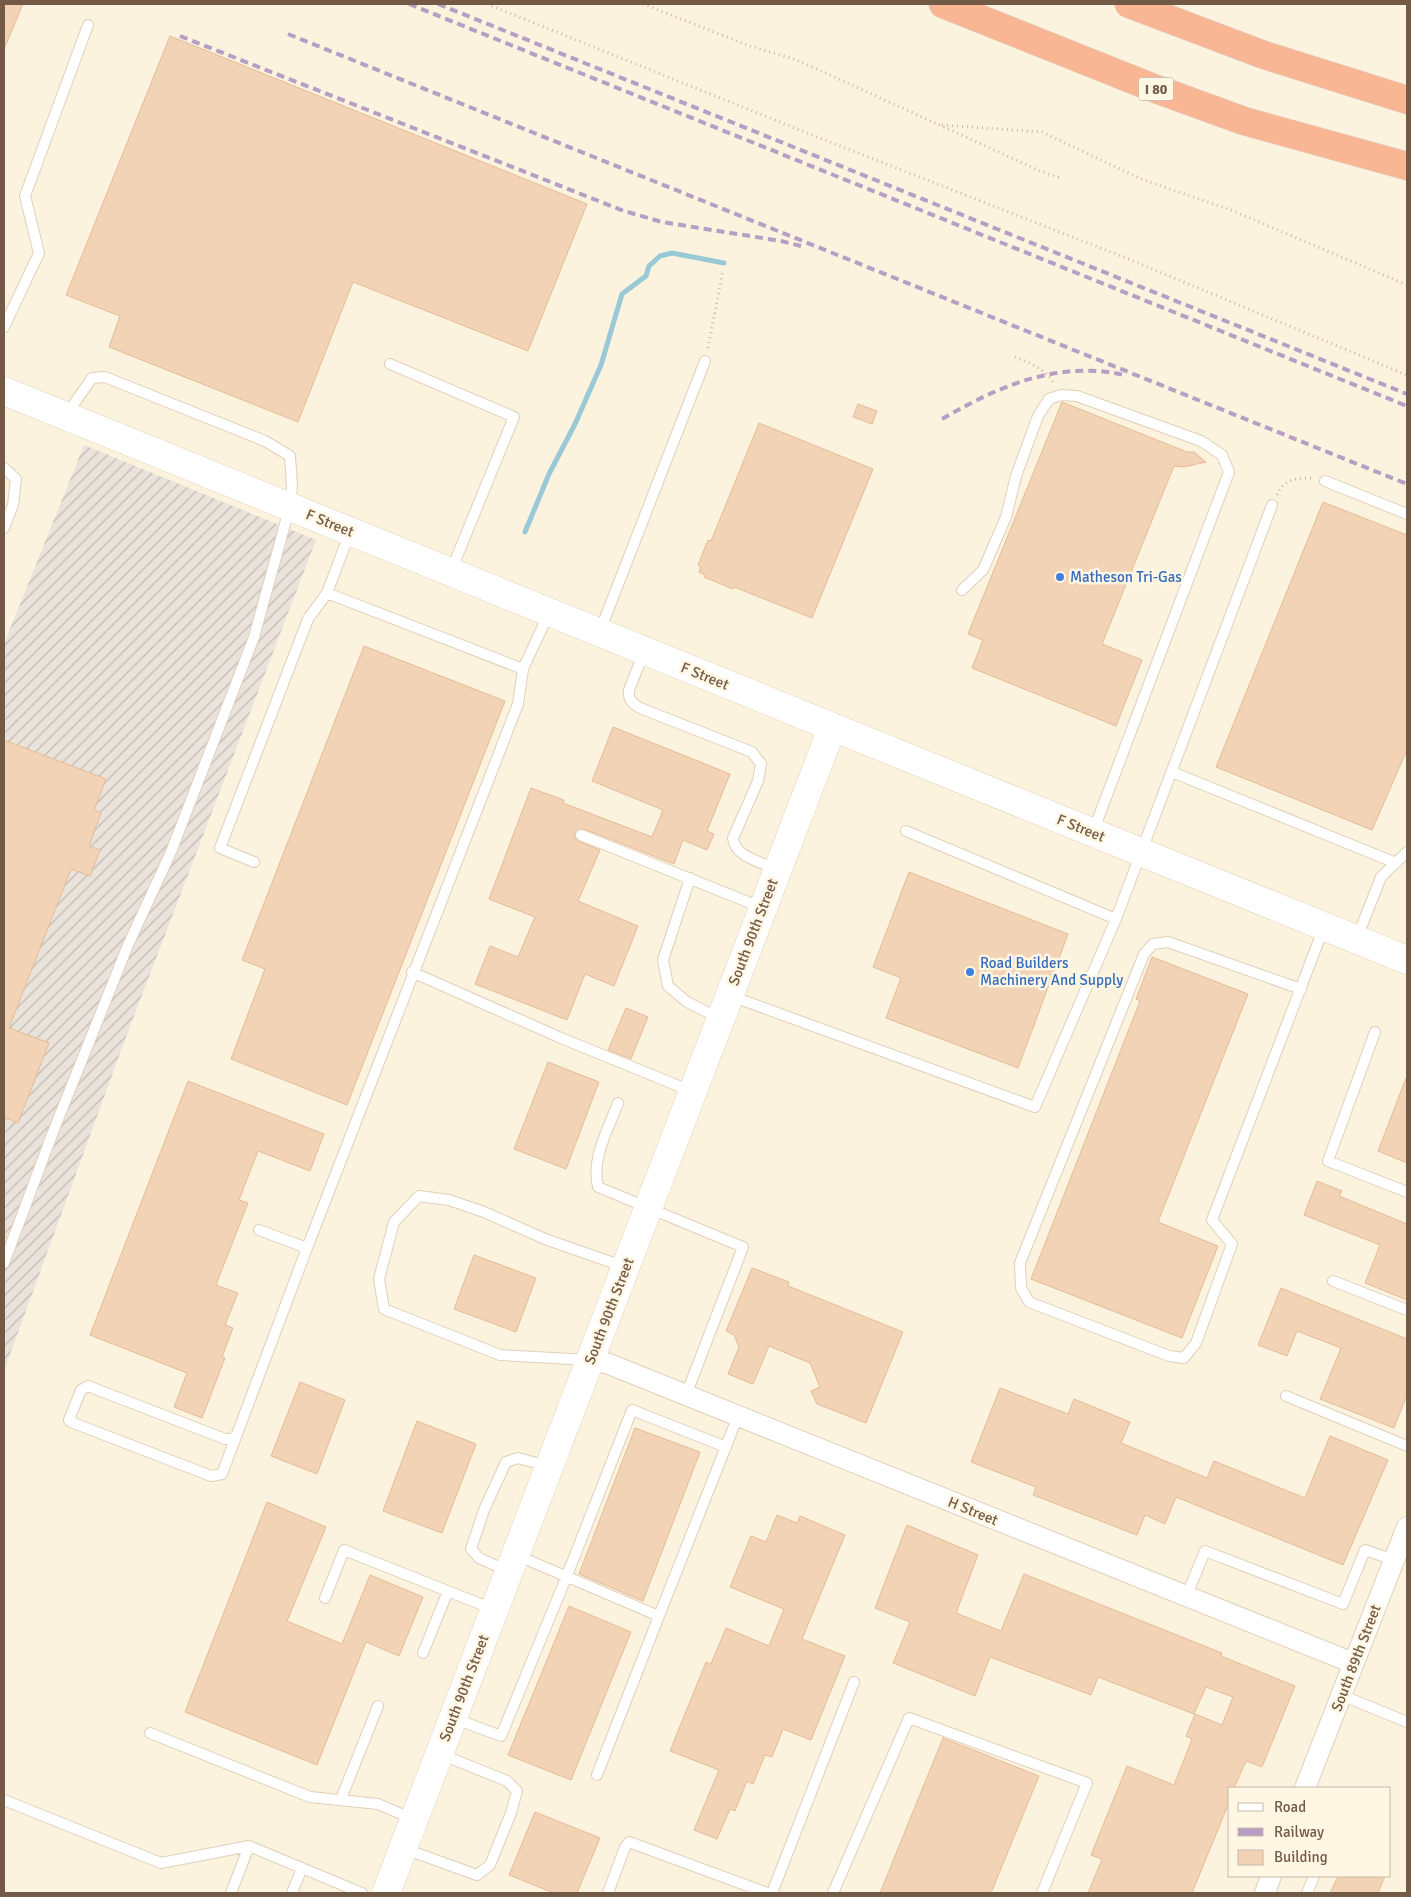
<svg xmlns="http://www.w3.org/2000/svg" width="1411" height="1897" viewBox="0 0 1411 1897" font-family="Signika,sans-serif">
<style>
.industrial{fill:url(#industrial-furrows)}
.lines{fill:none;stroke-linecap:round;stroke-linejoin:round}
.stream{stroke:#99c8d7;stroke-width:5}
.building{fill:#f2d3b6;stroke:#e5bb96}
.lane-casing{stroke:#e0cfbb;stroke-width:12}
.street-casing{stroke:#e0cfbb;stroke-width:22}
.secondary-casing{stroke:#e5d1b8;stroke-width:29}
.highway-casing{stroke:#ddd7d3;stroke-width:29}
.path{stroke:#d6b69a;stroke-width:3;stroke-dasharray:1 4;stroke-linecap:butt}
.lane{stroke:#fff;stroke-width:10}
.street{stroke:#fff;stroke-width:20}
.secondary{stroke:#fff;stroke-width:28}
.highway{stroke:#f8b694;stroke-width:28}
.rail{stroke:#b69ec4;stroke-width:4;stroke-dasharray:8 5;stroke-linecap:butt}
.shop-dot{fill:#3f7fe0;stroke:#fff7e4;stroke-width:2}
.labels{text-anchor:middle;stroke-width:5;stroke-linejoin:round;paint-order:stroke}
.shield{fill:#fff7e4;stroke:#9c8975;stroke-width:1}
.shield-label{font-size:14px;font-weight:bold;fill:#725a46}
.street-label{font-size:15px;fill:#725a46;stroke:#fff7e4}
.shop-label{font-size:15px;fill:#366cbe;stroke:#fff7e4;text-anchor:start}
</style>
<defs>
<pattern id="industrial-furrows" width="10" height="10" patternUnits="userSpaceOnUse" patternTransform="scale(1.25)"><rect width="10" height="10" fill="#eae3db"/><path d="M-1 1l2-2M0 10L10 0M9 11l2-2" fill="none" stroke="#c2bbb3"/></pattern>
</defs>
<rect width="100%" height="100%" fill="#fcf3de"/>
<path class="industrial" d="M84,445L316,540L126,1037L4,1371V644Z"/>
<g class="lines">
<path class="stream" d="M525,532L549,474L575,424L601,365L622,294L646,276L649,266L660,256L672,253L724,263"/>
</g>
<path class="building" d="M4,4H23L4,49Z
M170,36L587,204L528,351L353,282L298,422L109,347L120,316L66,295Z
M1062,402L1187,452H1194L1206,462L1184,467L1174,466L1102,644L1142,660L1116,726L972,668L983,640L968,634Z
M858,404L877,411L872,424L853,417Z
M759,423L873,469L812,618L734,587L733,589L704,577L705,575L699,572L701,567L698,565L708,540L711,541Z
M1323,502L1407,535V750L1372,830L1216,767Z
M364,646L505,701L347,1105L231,1059L265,969L242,960Z
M613,727L730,774L707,831L714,834L707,850L683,840L674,864L584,829L575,832L574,836L578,841L600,850L578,901L638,926L614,986L585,974L567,1020L475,984L490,946L518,957L535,917L489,899L531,788L564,800L563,803L652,837L663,810L592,781Z
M4,740L106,779L94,810L101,813L89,846L100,850L90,876L71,869L9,1028L49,1043L18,1123L4,1117Z
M909,872L1068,934L1018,1068L886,1018L901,978L873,967Z
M1152,957L1248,994L1158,1222L1218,1246L1182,1338L1031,1279L1140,1001L1136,999Z
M626,1008L648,1017L631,1059L608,1050Z
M548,1062L599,1082L566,1169L514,1149Z
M1406,1078H1407V1163L1378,1151Z
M188,1081L324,1134L310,1171L258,1151L239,1200L248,1203L216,1285L238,1293L225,1325L233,1328L222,1357L225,1358L202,1418L174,1407L187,1373L90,1335Z
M1317,1181L1342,1191L1339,1196L1407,1224V1300L1365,1283L1380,1245L1304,1215Z
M474,1255L536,1278L516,1332L454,1309Z
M752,1268L789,1282L788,1286L903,1332L866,1423L817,1404L811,1391L820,1387L810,1363L769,1346L753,1384L728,1374L739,1347L734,1335L726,1331Z
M1281,1288L1407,1339V1395L1394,1428L1320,1399L1341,1348L1297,1331L1287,1356L1258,1345Z
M300,1382L345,1400L317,1474L271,1456Z
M1000,1388L1068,1414L1074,1399L1130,1422L1121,1443L1207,1478L1214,1461L1305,1498L1330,1436L1388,1460L1343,1565L1176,1497L1165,1524L1145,1515L1137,1535L1033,1495L1036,1487L971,1462Z
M417,1421L476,1444L442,1533L383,1511Z
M635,1428L700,1452L643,1601L579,1574Z
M267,1502L326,1527L287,1621L342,1644L370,1575L423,1597L399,1656L366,1642L317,1765L185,1712Z
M777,1515L797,1523L800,1516L845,1535L802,1639L845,1656L811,1740L783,1729L772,1757L765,1755L753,1784L747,1781L735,1811L730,1809L717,1839L694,1830L719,1770L670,1751L706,1662L711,1664L726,1628L769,1646L784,1609L730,1587L751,1536L766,1542Z
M907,1525L978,1555L956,1613L1001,1631L1024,1574L1222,1653L1221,1656L1295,1686L1262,1767L1246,1761L1234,1788H1230V1800L1192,1893H1088L1102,1859L1091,1855L1127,1766L1174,1785L1192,1739L1186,1736L1195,1714L1222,1725L1233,1697L1206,1687L1194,1714L1098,1677L1091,1695L990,1657L975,1696L893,1663L910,1622L875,1608Z
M569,1606L631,1632L571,1780L508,1755Z
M943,1738L1039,1776L991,1893H880Z
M535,1812L600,1838L577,1893H554L509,1875Z
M1338,1876H1385L1378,1893H1330Z"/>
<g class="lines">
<g class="lane-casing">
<path id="lane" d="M4,327L39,253L25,196L88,25
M390,364L514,417L451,571
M4,468L16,479L13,505L4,528
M1325,481L1407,514
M350,532L327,593L523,669L549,613
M962,590L983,570L1006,517L1016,476L1038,416L1049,399L1061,395L1077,396L1201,441L1222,455L1229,472L1093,832
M600,631L705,361
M644,652L629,690C628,700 632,703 640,708L752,752L761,764L758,781L733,838C735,857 761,862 777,869
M1172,772L1396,863
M906,831L1116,919
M581,835L763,908
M254,862L220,848L308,619L327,593
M690,878L663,960L668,986L687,1002L719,1018
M1357,938L1381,877L1407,852
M412,972L561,1038L691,1091
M1301,989L1168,942L1153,944L1144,954L1020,1263L1021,1288L1029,1302L1169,1356L1184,1358L1196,1343L1232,1244L1212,1220L1324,927
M731,996L1035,1107L1116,919L1272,505
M1375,1032L1328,1161L1407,1192
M618,1103C608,1130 591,1158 598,1187L743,1247L686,1395
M259,1230L307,1248L518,704L523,669
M4,1263L53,1132L128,945L171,852L254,637L290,506L292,487L290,456L265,441L105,377L92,378L66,415
M1333,1281L1407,1310
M589,1360L500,1355L384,1309L379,1279L394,1222L419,1196L449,1200L484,1212L545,1239L625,1267
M1286,1396L1407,1446
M236,1435L232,1439H225L88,1386L81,1390L69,1420L71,1422L211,1476L222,1474L307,1248
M516,1555L659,1616L738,1416
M508,1571L479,1558L471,1549L484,1510L506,1462L518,1458L547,1466
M1186,1597L1205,1551L1343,1604L1365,1550L1394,1560
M325,1598L344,1550L493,1609
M423,1653L448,1591
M1341,1695L1407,1722
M453,1718L501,1736L566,1578L632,1410L726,1447
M150,1733L310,1797L378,1804L413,1819
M597,1775L659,1616
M341,1799L378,1706
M4,1800L161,1863L249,1846L362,1893
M405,1849L477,1875L490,1865L511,1813L517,1791L507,1781L440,1754
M231,1893L249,1846
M292,1893L302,1868
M608,1893L625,1847L629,1842L767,1893
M772,1893L854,1682
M833,1893L909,1718L1087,1783L1042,1893
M1307,1893L1314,1876"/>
</g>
<g class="street-casing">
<path id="street" d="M591,1360L609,1364L1353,1663
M1305,1788L1407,1527
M1265,1893L1271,1876"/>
</g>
<g class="secondary-casing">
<path id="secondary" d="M4,391L1407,960
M386,1893L832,728"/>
</g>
<g class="highway-casing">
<path id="highway" d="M943,4L1156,89L1244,121L1407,166
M1129,4L1264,55L1407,100"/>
</g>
<path class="path" d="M487,4L807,133L1126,258L1407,375
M643,4L747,45L797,60L1038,170L1060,178
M942,125L1042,132L1141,179L1231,210L1407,285
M708,348L723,270
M1015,357C1030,363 1046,369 1054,384
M1277,495C1284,479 1296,478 1312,478"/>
<use href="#lane" class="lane"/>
<use href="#street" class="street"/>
<use href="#secondary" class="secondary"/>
<use href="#highway" class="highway"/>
<path class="rail" d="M409,4L1407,406
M438,4L1407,394
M288,34L1407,484
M180,36L624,211L662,222L781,241L801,246
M942,419C999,386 1058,360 1125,375"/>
</g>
<g class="shop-dot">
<circle cx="1060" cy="577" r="5"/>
<circle cx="970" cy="972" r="5"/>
</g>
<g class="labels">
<rect class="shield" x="1138.5" y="77.5" width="35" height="23" rx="4"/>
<g class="shield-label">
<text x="1156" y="94">I 80</text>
</g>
<g class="street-label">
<text transform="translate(330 523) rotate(22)" y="5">F Street</text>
<text transform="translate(705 676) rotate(22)" y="5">F Street</text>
<text transform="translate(1081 828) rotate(22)" y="5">F Street</text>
<text transform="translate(753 932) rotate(-69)" y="5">South 90th Street</text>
<text transform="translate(609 1311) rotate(-69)" y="5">South 90th Street</text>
<text transform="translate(973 1511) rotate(22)" y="5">H Street</text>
<text transform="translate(1356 1658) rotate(-69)" y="5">South 89th Street</text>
<text transform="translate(464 1688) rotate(-69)" y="5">South 90th Street</text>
</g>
<g class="shop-label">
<text x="1070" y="582">Matheson Tri-Gas</text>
<text x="980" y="968">Road Builders<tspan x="980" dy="17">Machinery And Supply</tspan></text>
</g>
</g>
<rect width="1411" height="1897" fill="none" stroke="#725a46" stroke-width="10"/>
<rect x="1228" y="1787" width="162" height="90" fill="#fff7e4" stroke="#c7b8a5"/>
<rect x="1238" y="1803" width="25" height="8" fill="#ffffff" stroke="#c7b8a5"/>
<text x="1274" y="1812" font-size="15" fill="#725a46">Road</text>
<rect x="1238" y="1828" width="25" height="8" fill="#b69ec4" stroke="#c7b8a5"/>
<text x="1274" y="1837" font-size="15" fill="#725a46">Railway</text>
<rect x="1238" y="1850" width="25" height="15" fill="#f2d3b6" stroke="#c7b8a5"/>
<text x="1274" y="1862" font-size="15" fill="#725a46">Building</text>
</svg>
